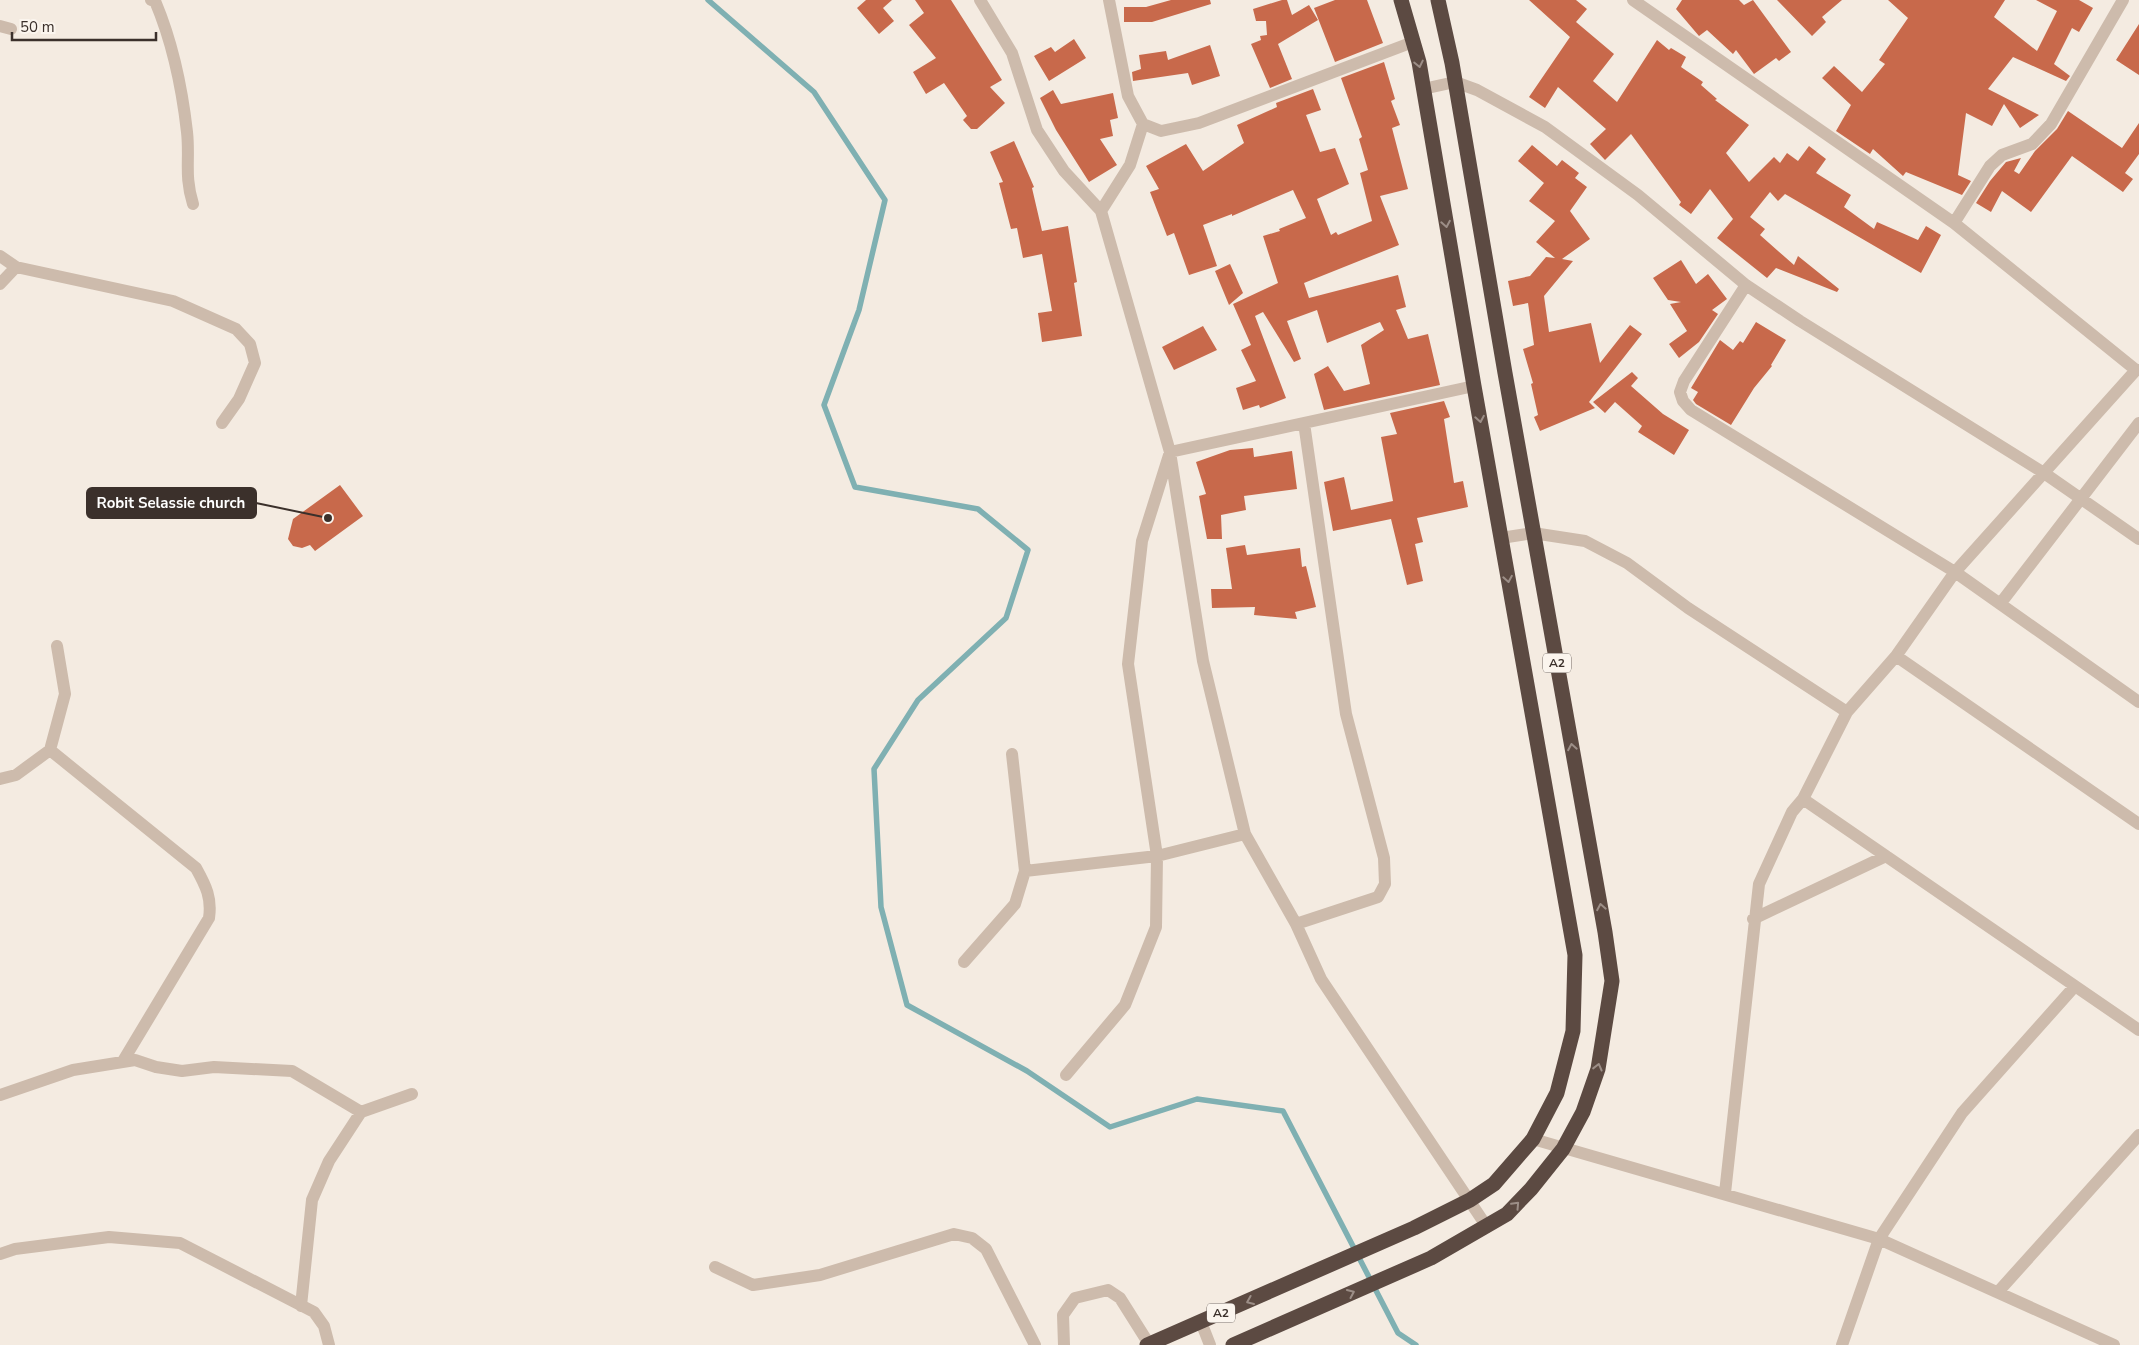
<svg xmlns="http://www.w3.org/2000/svg" width="2139" height="1345" viewBox="0 0 2139 1345" font-family="'Nunito Sans',sans-serif">
<style>
.lines{fill:none;stroke-linecap:round;stroke-linejoin:round}
.stream{stroke:#7fb0b2;stroke-width:5.5}
.building{fill:#c8694b}
.minor{stroke:#cdbbac;stroke-width:12}
.highway{stroke:#5c4a42;stroke-width:15}
.oneway{stroke:#9c8e87}
.labels{text-anchor:middle;stroke-width:4.5;stroke-linejoin:round;paint-order:stroke}
.shield{fill:#fbf5ee;stroke:#756b66;stroke-width:1}
.shield-label{font-size:12px;font-weight:bold;fill:#3b302b}
.leader{fill:none;stroke:#3b302b;stroke-width:2}
.callout-dot{fill:#3b302b;stroke:#fbf5ee;stroke-width:2}
.callout{fill:#3b302b;stroke:#3b302b;stroke-width:2}
.callout-label{font-size:15px;text-anchor:middle;font-weight:bold;fill:#fff}
</style>
<rect width="100%" height="100%" fill="#f4ebe1"/>
<g class="lines">
<path class="stream" d="M708,0L814,92L885,200L859,310L824,405L855,487L978,509L1028,550L1006,618L918,700L874,769L881,907L907,1005L1027,1071L1110,1127L1197,1099L1283,1111L1398,1333L1416,1345"/>
</g>
<path class="building" d="M866,0H892L883,8L894,21L879,34L857,8Z
M915,0H951L1002,80L990,87L1005,103L977,129H971L963,120L967,116L944,83L926,94L913,72L936,58L909,25L924,13Z
M1171,0H1210L1211,4L1152,22H1124V7H1146Z
M1282,0H1287L1292,15L1309,5L1318,20L1278,44L1292,79L1270,88L1251,44L1261,40L1260,36L1267,35L1266,21H1256L1253,9Z
M1335,0H1367L1383,43L1335,62L1314,8Z
M1529,0H1576L1587,9L1576,22L1614,54L1593,81L1617,102L1657,40L1669,50L1671,48L1686,57L1681,67L1703,82L1701,85L1717,99L1715,100L1749,125L1726,153L1749,182L1774,157L1780,163L1787,153L1798,161L1809,146L1826,159L1816,173L1851,195L1844,207L1874,229L1877,222L1918,240L1926,226L1941,235L1921,273L1785,194L1778,201L1770,192L1750,217L1765,229L1760,235L1794,265L1798,256L1839,289L1837,292L1776,268L1767,278L1717,238L1733,219L1710,189L1691,214L1679,205L1681,202L1631,134L1605,160L1590,144L1606,129L1558,87L1545,108L1529,97L1570,37Z
M1682,0H1739L1744,5L1753,0L1791,52L1779,61L1776,58L1754,74L1736,50L1733,54L1707,30L1699,36L1676,9Z
M1777,0H1842L1822,17L1826,22L1812,36Z
M1888,0H2005L1994,17L2037,51L2057,11L2036,0H2079L2093,8L2079,32L2072,28L2054,64L2070,76L2066,81L2013,57L1988,89L2039,115L2020,128L2004,104L1992,126L1966,113L1958,175L1971,181L1962,195L1906,172L1903,176L1873,149L1870,154L1836,131L1851,105L1822,78L1834,66L1862,92L1885,64L1879,60L1908,18Z
M2139,24V75L2116,60Z
M1074,39L1086,58L1049,81L1034,56L1051,47L1055,52Z
M1210,45L1220,76L1192,85L1188,73L1133,81L1132,72L1141,69L1139,55L1166,51L1168,60Z
M1384,62L1395,99L1391,101L1400,125L1392,128L1408,189L1380,196L1399,245L1304,283L1309,298L1398,275L1406,307L1396,310L1408,339L1428,334L1440,385L1324,410L1314,374L1328,366L1344,391L1370,384L1361,345L1384,330L1380,322L1327,343L1317,310L1287,321L1301,359L1294,362L1263,312L1255,316L1286,398L1260,408L1259,405L1243,410L1236,388L1256,381L1241,350L1251,345L1233,304L1278,283L1263,236L1280,231L1279,229L1306,218L1293,190L1232,216V214L1203,225L1217,266L1189,275L1174,233L1167,236L1150,192L1159,189L1146,166L1186,144L1203,171L1244,143L1237,125L1277,107L1276,103L1313,89L1321,110L1306,115L1320,152L1335,148L1349,184L1317,199L1331,235L1336,232L1338,235L1372,221L1360,173L1368,170L1359,139L1362,137L1341,78Z
M1053,90L1061,104L1113,93L1118,118L1110,120L1113,136L1100,139L1117,165L1089,182L1056,130L1040,98Z
M2068,111L2122,148L2139,123V154L2125,173L2133,179L2123,192L2072,156L2031,212L2002,191L1991,212L1976,203L1990,181L2006,162L2021,158L2014,171L2019,174L2035,151L2057,129Z
M1014,141L1034,187L1032,188L1042,231L1068,226L1077,282L1074,283L1082,336L1042,342L1038,313L1052,311L1042,254L1023,258L1017,228L1011,229L999,183L1003,182L990,152Z
M1532,145L1557,166L1562,160L1579,173L1575,178L1587,187L1570,211L1590,239L1562,259L1573,261L1544,296L1549,332L1591,323L1600,363L1630,325L1642,334L1589,402L1595,408L1540,431L1534,417L1538,415L1531,384L1533,383L1523,349L1534,345L1528,303L1513,306L1508,281L1530,276L1546,257L1555,258L1536,242L1555,221L1529,201L1544,183L1518,161Z
M1681,260L1696,284L1708,274L1727,299L1712,310L1718,314L1699,342L1679,358L1669,344L1687,331L1670,304L1681,302L1668,300L1653,278Z
M1230,264L1243,293L1229,305L1215,271Z
M1756,322L1786,340L1771,365L1772,366L1754,388L1731,425L1696,404L1693,400L1698,392L1691,388L1720,340L1733,350L1740,341L1743,343Z
M1203,326L1217,350L1174,370L1162,347Z
M1632,372L1638,378L1631,386L1663,414L1689,430L1674,455L1638,432L1642,426L1615,402L1605,413L1593,402Z
M1444,401L1450,417L1444,419L1454,483L1463,481L1468,507L1417,518L1423,542L1415,544L1423,581L1407,585L1391,519L1333,531L1324,482L1344,477L1351,510L1393,501L1381,437L1397,434L1390,413Z
M1253,448L1254,457L1292,451L1297,489L1244,496L1246,510L1221,515L1222,539H1207L1199,496L1206,494L1196,462L1230,450Z
M340,485L363,516L315,551L310,545L302,548L293,546L288,539L293,519Z
M1245,545L1247,555L1300,548L1302,567L1306,566L1316,607L1295,612L1297,619L1254,615L1255,607L1212,608L1211,589H1232L1226,548Z"/>
<g class="lines">
<path class="minor" d="M151,0L155,1C172,41 182,88 187,132C190,159 184,175 193,204
M980,0L1012,53L1037,130L1064,171L1101,211L1170,452L1203,661L1245,834L1296,924L1321,979L1487,1227
M1109,0L1128,96L1143,124L1161,131L1199,123L1413,42
M1633,0L1954,223L2136,370
M0,26L11,29
M1423,89L1455,82L1477,90L1545,127L1638,195L1746,285L1800,321L2044,473L2139,539
M1101,211L1130,165L1143,124
M1954,223L1990,166L2002,155L2032,144L2051,124L2123,0
M0,256L16,267
M0,284L16,267L173,301L236,329L250,344L255,363L239,399L222,423
M1746,285L1684,381L1680,392L1683,401L1691,410L1955,572L2139,702
M1501,538L1533,533L1585,541L1627,563L1688,608L1847,712
M2000,604L2139,423
M1896,656L2139,824
M50,750L65,694L57,646
M0,779L16,775L50,750L196,868C206,886 212,898 209,918L123,1061
M1803,799L2139,1030
M1025,871L1157,856L1245,834
M1753,919L1886,856
M1296,924L1378,897L1385,884L1384,858L1346,714L1304,423
M964,962L1015,904L1025,871L1012,754
M1066,1075L1125,1005L1156,927L1157,856L1128,664L1142,541L1170,452L1474,386
M0,1095L73,1070L135,1060L156,1067L182,1071L214,1067L292,1071L361,1112L412,1094
M1533,1139L1879,1239L2114,1345
M1725,1193L1759,884L1792,812L1803,799L1847,712L1896,656L1955,572L2136,370H2139
M0,1254L15,1249L109,1237L180,1243L314,1312L324,1326L329,1345
M715,1267L753,1285L820,1275L954,1234L972,1238L986,1249L1035,1345
M1998,1292L2139,1135
M301,1306L312,1200L329,1161L361,1112
M1201,1322L1210,1345
M1064,1345L1063,1315L1075,1298L1108,1290L1120,1298L1149,1344
M1842,1345L1879,1239L1962,1113L2075,986"/>
<path class="highway" d="M1147,1345L1414,1228L1470,1200L1494,1184L1533,1139L1557,1093L1573,1031L1575,955L1474,386L1419,62L1401,0
M1233,1345L1431,1258L1507,1214L1531,1189L1563,1149L1583,1112L1598,1069L1612,981L1605,932L1505,373L1452,63L1438,0"/>
</g>
<defs><path id="oneway-chevron" d="M-2-3.5L2.5 0L-2 3.5" fill="none" stroke-width="1.6" stroke-linecap="round" stroke-linejoin="round" transform="scale(1.25)"/></defs>
<g class="oneway">
<use href="#oneway-chevron" transform="translate(1419 64) rotate(78)"/>
<use href="#oneway-chevron" transform="translate(1446 224) rotate(80)"/>
<use href="#oneway-chevron" transform="translate(1480 419) rotate(80)"/>
<use href="#oneway-chevron" transform="translate(1508 579) rotate(80)"/>
<use href="#oneway-chevron" transform="translate(1572 747) rotate(-100)"/>
<use href="#oneway-chevron" transform="translate(1601 907) rotate(-100)"/>
<use href="#oneway-chevron" transform="translate(1598 1067) rotate(-76)"/>
<use href="#oneway-chevron" transform="translate(1516 1205) rotate(-47)"/>
<use href="#oneway-chevron" transform="translate(1351 1293) rotate(-24)"/>
<use href="#oneway-chevron" transform="translate(1250 1301) rotate(157)"/>
</g>
<g class="labels">
<g class="shield">
<rect x="1543" y="653.5" width="28" height="19" rx="4"/>
<rect x="1207" y="1303.5" width="28" height="19" rx="4"/>
</g>
<g class="shield-label">
<text x="1557" y="667">A2</text>
<text x="1221" y="1317">A2</text>
</g>
</g>
<path class="leader" d="M328 518L256 503"/>
<circle class="callout-dot" cx="328" cy="518" r="5"/>
<rect class="callout" x="87" y="488" width="169" height="30" rx="5"/>
<g class="callout-label">
<text x="171" y="508">Robit Selassie church</text>
</g>
<path d="M12 32v8h144v-8" fill="none" stroke="#3b302b" stroke-width="2.5"/>
<text x="20" y="32" font-size="15" fill="#3b302b" stroke="#fbf5ee" stroke-width="4" paint-order="stroke">50 m</text>
</svg>
